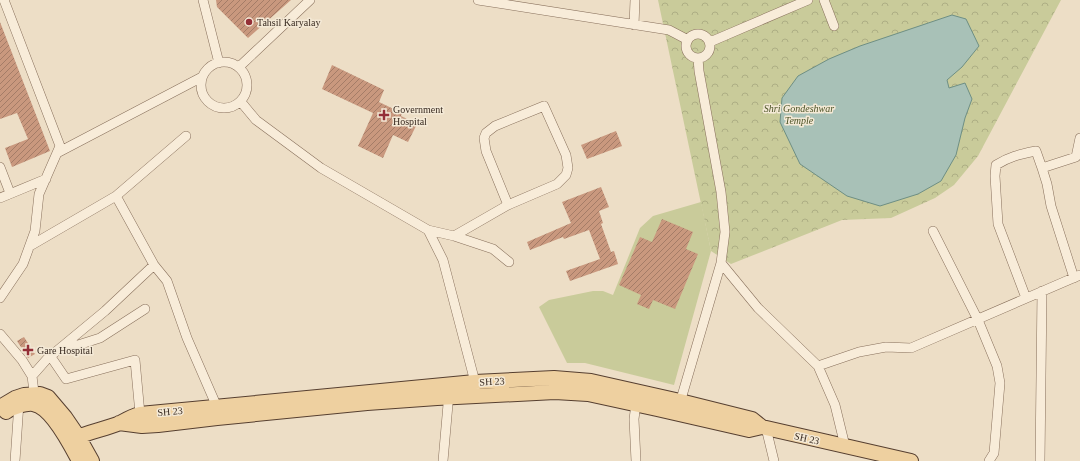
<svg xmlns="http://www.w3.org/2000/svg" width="1080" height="461" viewBox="0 0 1080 461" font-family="Georgia,serif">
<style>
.grass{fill:#c9cb9a}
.forest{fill:url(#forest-crowns)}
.water{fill:#a8c1b7;stroke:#6e8f84}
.building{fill:url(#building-hatch)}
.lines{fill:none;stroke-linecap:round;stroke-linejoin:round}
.street-casing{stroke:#88705c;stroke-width:10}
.primary-casing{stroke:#563f30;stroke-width:16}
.street{stroke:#f8ecd9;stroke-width:9}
.primary{stroke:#eed0a0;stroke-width:14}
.poi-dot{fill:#942f37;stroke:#f4e9d6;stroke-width:1.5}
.labels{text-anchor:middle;stroke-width:3;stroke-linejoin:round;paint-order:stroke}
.poi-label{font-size:10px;fill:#382a20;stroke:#f4e9d6;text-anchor:start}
.park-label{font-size:10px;font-style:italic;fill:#4c5427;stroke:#f4e9d6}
.street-label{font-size:10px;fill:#382a20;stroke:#f4e9d6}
</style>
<defs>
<pattern id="forest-crowns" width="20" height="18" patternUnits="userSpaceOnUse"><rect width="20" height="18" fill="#c9cb9a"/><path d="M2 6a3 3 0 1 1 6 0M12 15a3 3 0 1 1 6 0" fill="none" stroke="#adae84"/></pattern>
<pattern id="building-hatch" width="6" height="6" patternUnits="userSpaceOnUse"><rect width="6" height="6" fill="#c9987e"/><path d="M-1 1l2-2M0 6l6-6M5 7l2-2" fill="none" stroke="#a47c67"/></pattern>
</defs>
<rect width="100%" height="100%" fill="#eddec6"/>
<path class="grass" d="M701,202L711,251L674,385L585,363H567L539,307L549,300L593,291H603L613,295L640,228L653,216Z"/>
<path class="forest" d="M658,0H1061L978,156L954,185L935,198L891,218L842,220L731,264L711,251Z"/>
<path class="water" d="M952,15L966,19L979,46L962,67L947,80L949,88L965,83L972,99L965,118L956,155L941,181L918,194L880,206L847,196L800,164L780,122L782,98L798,76L829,59L860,46Z"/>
<path class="building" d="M216,0H291L248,38L217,7Z
M0,22L50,151L12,167L5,148L28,139L17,113L0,119Z
M332,65L384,90L379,102L402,113L401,116L417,124L408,142L393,135L383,158L358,146L373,113L322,89Z
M616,131L622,146L587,159L581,145Z
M601,187L609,207L599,211L603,223L601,224L611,252L614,251L618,264L570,281L566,271L600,259L589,230L564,239L563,237L530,250L527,242L571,223L562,202Z
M662,219L693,232L686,249L698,254L675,309L653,300L649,309L637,304L641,295L619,285L640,237L652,242Z
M24,337L35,354L28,358L17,341Z"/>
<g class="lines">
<g class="street-casing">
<path id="street" d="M203,0L219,63
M478,0L669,30L688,40
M824,0L834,26
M634,25L635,0
M686 46a12 12 0 1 1 24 0a12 12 0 1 1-24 0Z
M710,42L808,0
M201 85a23 23 0 1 1 46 0a23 23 0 1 1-46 0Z
M239,67L310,0
M241,102L256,120L321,168L428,230L443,260L475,382L476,386
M57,153L202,77
M0,167L10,193
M116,196L154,265L167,281L187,338L217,407V411
M0,198L46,179
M428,230L454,236L493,249L509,262
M933,231L978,320L997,366L1000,383L994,453L989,461
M454,236L508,205L557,184L566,175L568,168L566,155L544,106L495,126L486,133L484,138L486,151L508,205
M30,246L116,196L186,136
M721,263L758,308L818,366L835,405L845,446
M1074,278L1051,206L1047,184L1042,168L1076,157L1080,138
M0,298L23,264L35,231L39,194L60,146L4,0
M1026,298L998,224L995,176L996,165C1010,156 1021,154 1036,151L1042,168
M0,334L22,360L32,376
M65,345H78L100,338L145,309
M51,357L66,379L135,360L140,414
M818,366L859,352L886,347L911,348L1080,275
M35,400L32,376L47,359L105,311L154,265
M636,404L634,419L636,461
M679,406L721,263L725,232L721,192L699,71L698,58
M766,428L774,461
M15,461L19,403
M443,461L449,393
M1040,461L1042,291"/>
</g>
<g class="primary-casing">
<path id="primary" d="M0,407L15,398L24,395L40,394L48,397L65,417L78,436L92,461
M6,412C11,408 26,403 33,404C52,407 71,446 79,461
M119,423L142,426L158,425L217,418L367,403L437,398L555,392L588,394L657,409L749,430L762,427
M69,441C85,432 103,430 120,423C127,419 132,416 140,414L475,382L554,378L591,381L680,401L752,419L762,427L911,461"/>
</g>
<use href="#street" class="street"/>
<use href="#primary" class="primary"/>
</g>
<g class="poi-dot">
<circle cx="249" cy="22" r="4"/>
<path d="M382 109h4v4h4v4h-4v4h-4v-4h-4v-4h4z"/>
<path d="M26 344h4v4h4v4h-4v4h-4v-4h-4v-4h4z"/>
</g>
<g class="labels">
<g class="poi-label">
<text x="257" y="26">Tahsil Karyalay</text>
<text x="393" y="113">Government<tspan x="393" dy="12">Hospital</tspan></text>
<text x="37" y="354">Gare Hospital</text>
</g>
<g class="park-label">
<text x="799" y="112">Shri Gondeshwar<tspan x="799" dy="12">Temple</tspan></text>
</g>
<g class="street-label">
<text transform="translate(492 381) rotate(-3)" y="4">SH 23</text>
<text transform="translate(170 411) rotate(-5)" y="4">SH 23</text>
<text transform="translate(807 438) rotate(13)" y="4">SH 23</text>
</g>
</g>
</svg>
